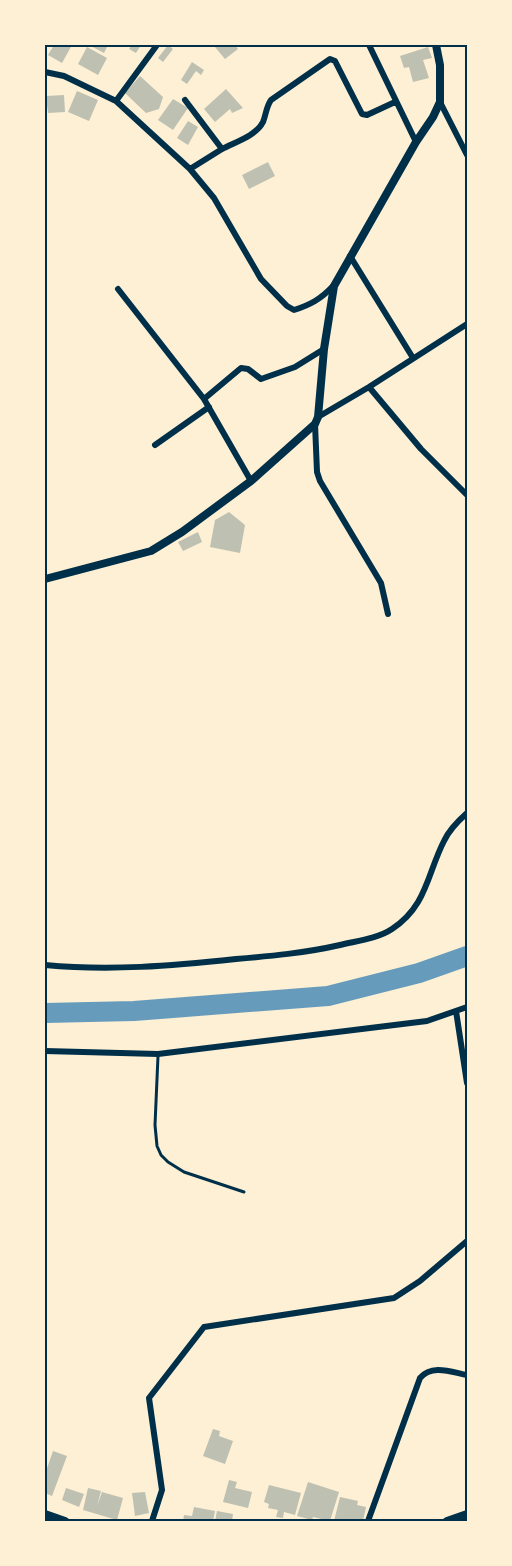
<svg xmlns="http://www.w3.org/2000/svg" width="512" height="1566" viewBox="0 0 512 1566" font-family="'DejaVu Sans',sans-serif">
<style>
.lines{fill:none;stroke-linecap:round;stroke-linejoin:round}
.river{stroke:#669bbc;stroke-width:20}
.building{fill:#bec0b2}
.service{stroke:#003049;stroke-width:3}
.minor{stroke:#003049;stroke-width:6}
.tertiary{stroke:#003049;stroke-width:8}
.neatline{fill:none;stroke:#003049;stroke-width:2}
</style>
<rect width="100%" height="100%" fill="#fdf0d5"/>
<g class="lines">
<path class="river" d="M45,1013L134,1011L328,996L419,973L467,956"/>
</g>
<path class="building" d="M54,45H72L62,63L48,55Z
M89,45H108L104,53Z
M132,45H141L136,53L129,49Z
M168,45L173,49L163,62L158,58Z
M216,45H235L238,49L225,59L215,47Z
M87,47L107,58L98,75L78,64Z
M428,47L432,58L423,60L429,78L413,82L409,67L404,68L400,56Z
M192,62L204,70L201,75L196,71L187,84L181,80Z
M140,76L163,97L159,109L146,113L125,93Z
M226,89L243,108L232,113L230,109L215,122L204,109Z
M77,91L98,100L89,121L68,112Z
M64,95L65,112L48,113L46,96Z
M173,99L188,108L173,130L158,120Z
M188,121L198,127L188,145L177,138Z
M268,162L275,176L249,189L242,175Z
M229,512L245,525L240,553L210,547L215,520Z
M198,532L202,542L183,551L178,542Z
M213,1429L220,1431L219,1436L233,1441L225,1464L203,1456Z
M53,1451L67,1456L52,1496L45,1493V1474Z
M229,1480L237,1482L235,1488L252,1492L248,1508L223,1502Z
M308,1482L339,1492L330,1521L313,1517L312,1520L297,1516Z
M269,1485L301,1493L295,1515L284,1512L283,1518L276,1517L278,1510L268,1508L269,1504L264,1502Z
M66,1488L84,1494L79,1507L62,1500Z
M88,1488L101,1491L97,1506L102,1492L123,1498L117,1520L83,1510Z
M145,1492L149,1513L135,1516L132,1493Z
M340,1497L358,1501L357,1505L366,1507L363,1521H334Z
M194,1507L215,1511L213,1521H183L184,1515L192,1516Z
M217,1511L233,1514L232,1521H215Z"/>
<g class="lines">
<path class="service" d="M158,1056L155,1125L157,1146L161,1155L168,1162L184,1172L244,1192"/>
<path class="minor" d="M369,45L416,142
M45,72L64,76L116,101L190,169L214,198L261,279L287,306L294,310C310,305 321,299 333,286
M185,100L222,149L190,169
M116,101L157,45
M440,102L467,155
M222,149C235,142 256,136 263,122C266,115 266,107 271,100L330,59L335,61L362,114L367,115L395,102
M350,256L413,358
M118,289L204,399L251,481
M369,387L421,449L467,495
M204,399L241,368L248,369L261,379L295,367L324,349
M318,417L369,387L467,324
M315,424L317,472L320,481L381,583L388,614
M155,445L209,407
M45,965C109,971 172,966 236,959C271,956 305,953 340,945C356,941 377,939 392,929C427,906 427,874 444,841C449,830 458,821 467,813
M456,1011L467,1083
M45,1051L158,1054L427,1021L467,1007
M152,1521L162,1490L149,1398L204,1327L394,1298L420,1281L467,1241
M368,1521L420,1378C432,1364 451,1372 467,1375"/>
<path class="tertiary" d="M45,579L151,551L182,532L251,481L315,424L318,417L324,349L334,286L416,142L433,117L440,102V65L436,45
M45,1514L65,1521
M447,1521L467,1514"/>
</g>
<rect width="512" height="1566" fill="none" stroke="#fdf0d5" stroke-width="93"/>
<rect x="46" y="46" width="420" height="1474" class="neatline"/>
</svg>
